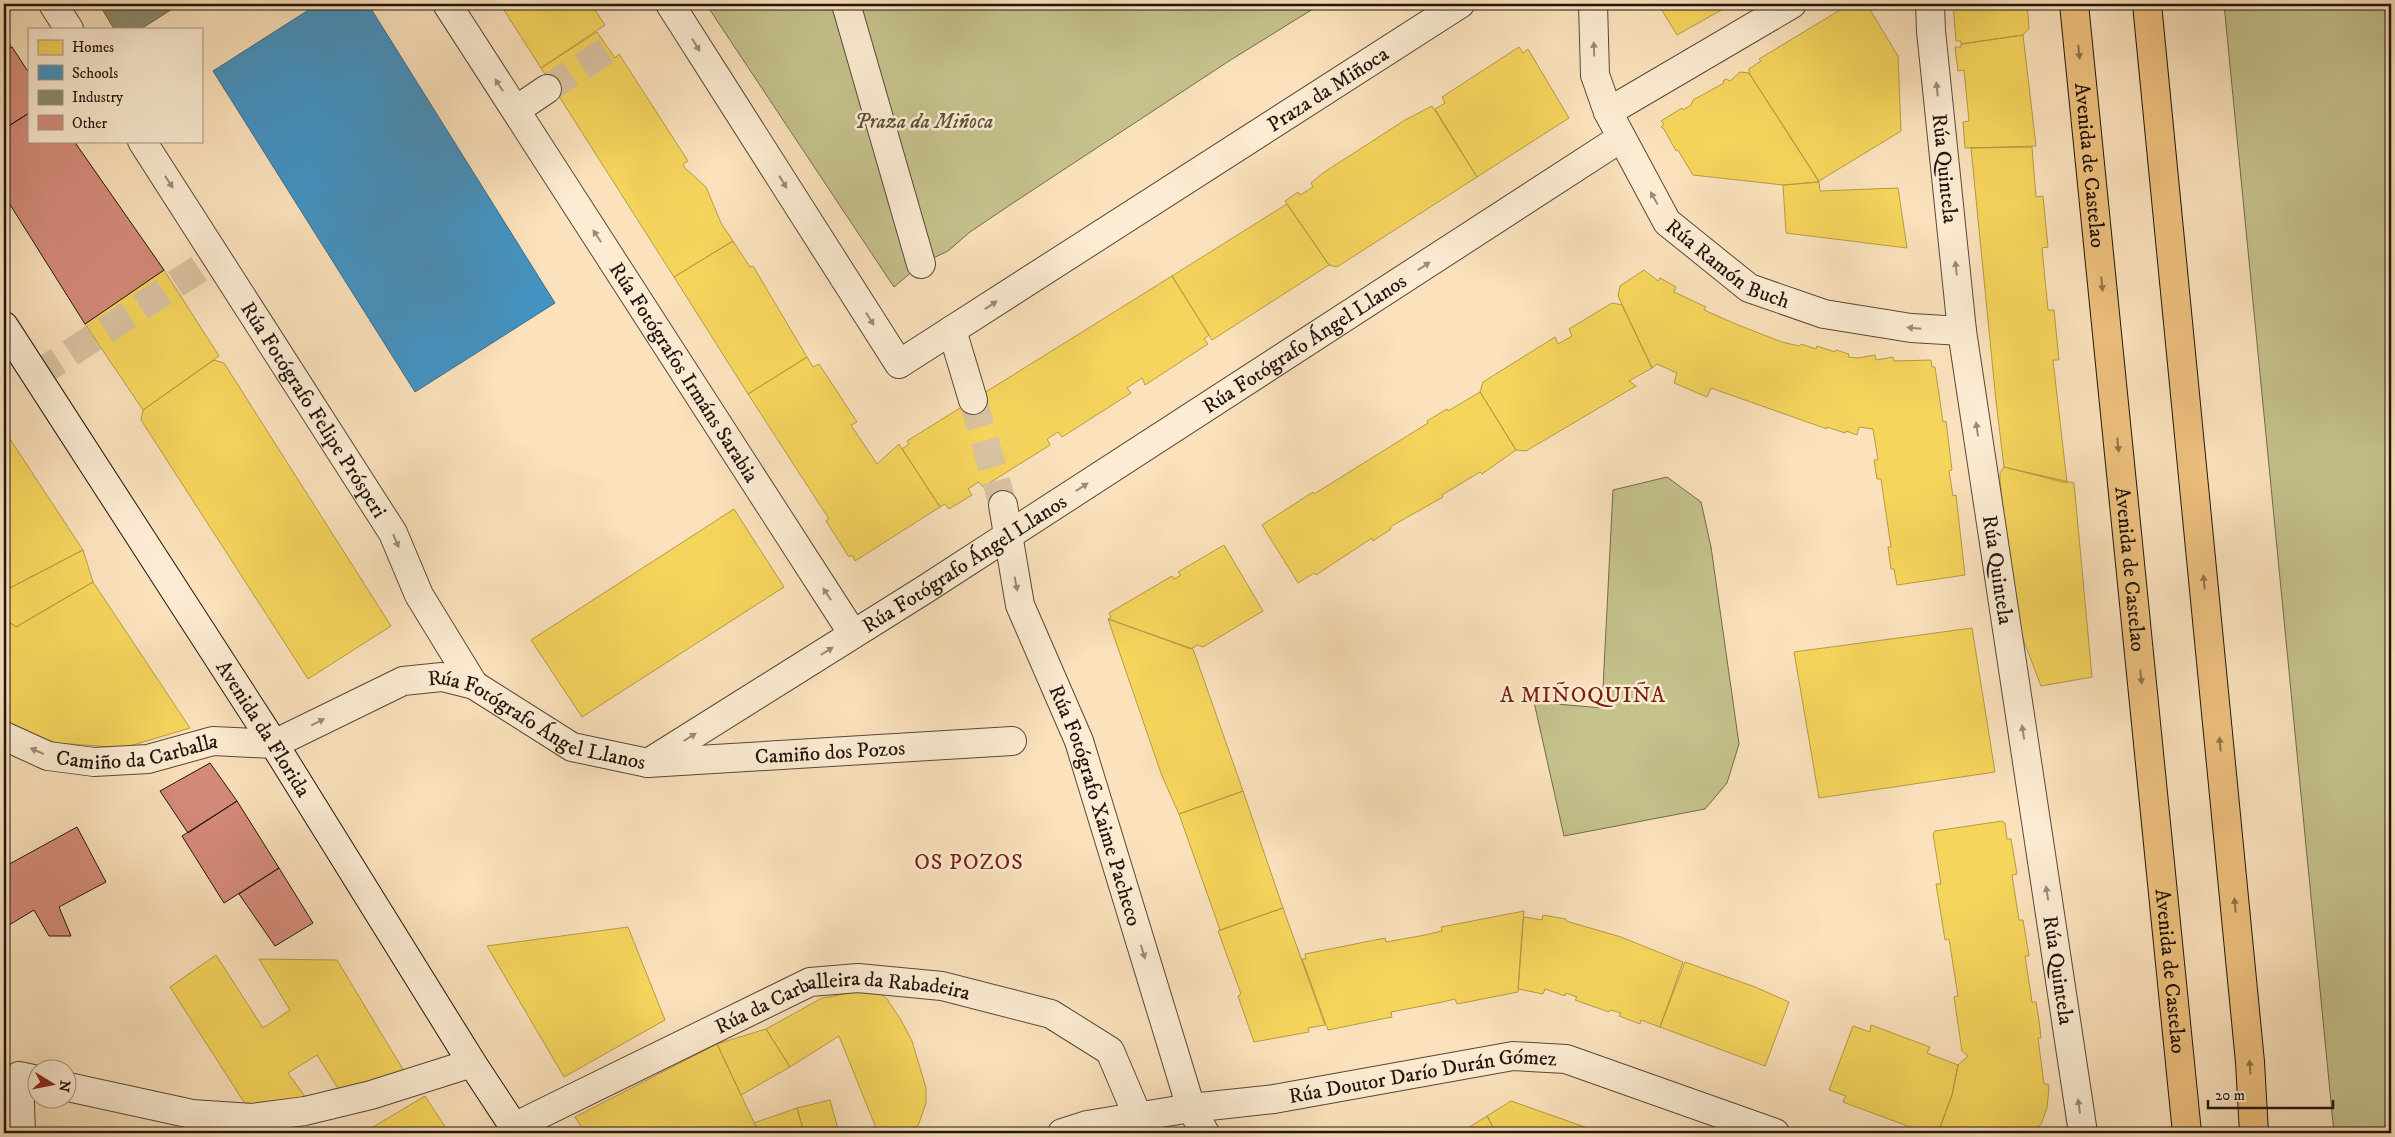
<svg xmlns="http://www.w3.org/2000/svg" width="2395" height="1137" viewBox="0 0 2395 1137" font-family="'IM FELL DW Pica',serif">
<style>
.green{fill:#c5c28c;stroke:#726c4e}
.homes{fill:#f6d55c;stroke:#b69b45}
.schools{fill:#4393c3;stroke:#386d8d}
.industry{fill:#8c8c6e;stroke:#6c6852}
.building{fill:#d68c7c;stroke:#20150f}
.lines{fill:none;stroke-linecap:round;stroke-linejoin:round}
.pedestrian-tunnel{stroke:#dac3a2;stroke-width:28;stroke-dasharray:28 14;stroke-linecap:butt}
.minor-tunnel{stroke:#dac3a2;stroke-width:28;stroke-dasharray:28 14;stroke-linecap:butt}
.pedestrian-casing{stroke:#57483a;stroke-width:30}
.minor-casing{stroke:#57483a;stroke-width:30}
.secondary-casing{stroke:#20150f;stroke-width:30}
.primary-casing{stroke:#20150f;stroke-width:30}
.pedestrian{stroke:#fcecd3;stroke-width:28}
.minor{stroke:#fcecd3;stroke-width:28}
.secondary{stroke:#fcecd3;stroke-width:28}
.primary{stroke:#eec17e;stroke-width:28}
.oneway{fill:#998b7b}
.oneway2{fill:#91744c}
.labels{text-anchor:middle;stroke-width:5;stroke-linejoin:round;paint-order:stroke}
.street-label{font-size:21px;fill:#20150f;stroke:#fcecd3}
.park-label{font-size:21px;font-style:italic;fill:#5a523b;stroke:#fcecd3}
.neighbourhood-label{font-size:22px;letter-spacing:1px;fill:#7a1f14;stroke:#fcecd3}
</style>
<rect width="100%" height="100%" fill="#fbe2bc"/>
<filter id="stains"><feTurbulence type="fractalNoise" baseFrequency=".004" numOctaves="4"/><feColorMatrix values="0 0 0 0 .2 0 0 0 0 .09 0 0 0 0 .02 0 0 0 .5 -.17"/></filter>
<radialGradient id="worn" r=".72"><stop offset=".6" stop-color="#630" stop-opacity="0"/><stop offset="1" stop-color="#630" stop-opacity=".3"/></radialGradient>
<path class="green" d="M706,4H1321L1229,61L1013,203L970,232L948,251L921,264L894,287Z
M2224,4H2391V1133H2334Z
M1667,477L1701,502L1711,547L1739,744L1727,783L1705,809L1564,836L1534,702L1602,708L1613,490Z"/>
<path class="homes" d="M500,4H591L605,25L541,68Z
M1658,4H1732L1677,35Z
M1850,4H1863L1867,9L1869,8L1898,56L1901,131L1819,181L1749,73V69L1761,61L1759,59Z
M1953,4H2027L2029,28L2023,35L1961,44V41H1956Z
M597,32L615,58L619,54L688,161L683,164L685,168L706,187L721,223L733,241L674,277L541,68Z
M4,34L12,47L4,52Z
M2023,35L2036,146L1965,148L1963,122L1969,121L1964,70L1958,71L1955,47H1961V44Z
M1519,47L1523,53L1528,49L1569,118L1477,177L1435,109L1445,103L1442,97Z
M1740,72L1749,73L1819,182L1783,185L1693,175L1678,150L1676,151L1664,129L1661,127L1664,124L1661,121L1682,108L1683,110L1691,105L1693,100L1724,83L1723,81L1726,79L1730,81Z
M1432,106L1477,177L1337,267L1329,265L1285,201L1298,192L1300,195L1313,187L1311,183L1323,173L1405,120Z
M2032,147L2036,197L2043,196L2048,247L2042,248L2048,310H2054L2059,360H2053L2067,483L2004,467L1996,401L1971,148Z
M1819,182L1820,191L1898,188L1907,248L1786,233L1783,185Z
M1287,204L1329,265L1212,340L1172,276Z
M733,241L750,267L753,266L807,357L748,394L674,277Z
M164,270L219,356L143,410L85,324Z
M1644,270L1658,281L1660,278L1676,287L1674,292L1706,307L1704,310L1738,325L1782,342L1799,346L1801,344L1816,349L1817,346L1835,352L1836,350L1849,354L1848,357L1858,358L1875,355L1876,360L1893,357L1894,361L1931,360L1932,367H1935L1943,422L1946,421L1952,470L1949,471L1953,496L1956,495L1965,575L1897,585L1894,569H1891L1888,547H1891L1881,479H1877L1874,460H1878L1873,429L1859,427L1857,435L1846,431L1845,433L1827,427V429L1711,388L1707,397L1674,383L1677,373L1657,364L1652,368L1618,296L1620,286Z
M1172,276L1209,335L1204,339L1208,344L1145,385L1142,378L1127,388L1131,393L1062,437L1058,432L1047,439L1050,445L983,487L979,482L974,485L968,489L972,495L949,509L945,504L940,507L902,449L909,444L907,441Z
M1612,303L1622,305L1652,368L1629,381L1636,386L1526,451L1516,450L1480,392L1483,382L1555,337L1558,344L1572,336L1569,329Z
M807,357L813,367L819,364L857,422L851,425L877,464L899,444L940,507L855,561L852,555L849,557L826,521L829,519L748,394Z
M214,360L224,363L391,626L308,679L141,420L143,410Z
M1480,392L1516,450L1482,474L1480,472L1442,495L1443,497L1390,527L1391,529L1373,541L1372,538L1316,575L1314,573L1298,583L1262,525L1313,492L1314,494L1428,423L1427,421L1447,409L1448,411Z
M4,435L8,436L83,550L4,591Z
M2004,467L2074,483L2092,677L2041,686L2017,623L2012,598L2000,480V473Z
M734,509L784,587L582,717L531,640Z
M1224,545L1263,611L1203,647L1197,645L1191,649L1108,619L1111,617L1109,613L1172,576L1174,579L1176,578L1181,575L1178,572Z
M83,550L93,582L16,627L4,618V591Z
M93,582L190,728L123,748L58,743L20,732L4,724V618L16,627Z
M1108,619L1193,649L1243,791L1179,814L1162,776Z
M1972,628L1995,772L1819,798L1794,652Z
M1243,791L1283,908L1220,930L1179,814Z
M2002,821L2005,823L2007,839H2011L2017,874L2012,875L2019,920H2023L2029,956H2025L2032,1002H2036L2039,1020L2041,1038H2038L2044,1084H2048L2049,1088L2047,1108L2041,1124L2033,1133H1941L1939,1130L1952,1095L1958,1065L1968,1056L1962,1051L1954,997L1958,996L1949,939L1945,940L1936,884H1941L1933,834L1935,831Z
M1283,908L1325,1025L1308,1028L1309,1032L1254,1042L1238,996L1241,994L1218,931Z
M1524,911L1518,992L1457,1004L1455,999L1438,1003L1391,1012L1392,1017L1328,1030L1302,959H1306L1305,954L1385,938L1386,942L1425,935L1442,931L1441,927Z
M1543,915L1566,919V921L1621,937L1683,962L1660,1027L1641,1020L1640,1024L1619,1016L1621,1013L1610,1010L1609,1012L1575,1000L1577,997L1566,993L1565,996L1545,989L1543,994L1518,989L1523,919L1525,917L1542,920Z
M628,927L665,1020L564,1077L487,946Z
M216,955L263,1028L290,1010L259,959L337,960L404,1071L339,1090L317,1055L288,1073L306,1098L249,1110L170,987Z
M1685,962L1755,987L1789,1002L1765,1066L1660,1027Z
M874,989L887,999L901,1020L912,1041L926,1088V1103L918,1126L892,1133H878L839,1036L790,1067L766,1029L822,998Z
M1871,1025L1930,1047L1927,1053L1958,1065L1952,1095L1939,1130L1933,1128L1931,1133H1926L1843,1102L1846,1096L1829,1090L1853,1026L1870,1032Z
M766,1029L790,1067L741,1095L717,1044Z
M717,1044L759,1133H585L575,1117Z
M425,1096L449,1133H363Z
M830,1100L839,1133H804L797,1108Z
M1511,1101L1585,1127L1582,1133H1496L1487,1116Z
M797,1108L804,1133H759L754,1123Z
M1487,1116L1496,1133H1460Z
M1585,1127L1603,1133H1582Z"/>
<path class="schools" d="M318,4H368L555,303L415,392L213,71Z"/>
<path class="industry" d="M99,4H180L141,29H114Z"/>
<path class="building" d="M12,47L29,73V113L4,129V52Z
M29,113V141H74L164,270L85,324L4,195V129Z
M210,763L237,801L188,833L160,791Z
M237,801L279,868L224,903L182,836Z
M77,827L106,882L59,907L71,936H49L34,910L4,928V867Z
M279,868L313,923L275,946L239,894Z"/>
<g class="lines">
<path class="pedestrian-tunnel" d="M547,89L609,49
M35,376L217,257"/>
<path class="minor-tunnel" d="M973,400L1003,505"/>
<g class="pedestrian-casing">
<path id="pedestrian" d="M846,4L921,264
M516,110L547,89
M1608,112L1792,4"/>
</g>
<g class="minor-casing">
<g id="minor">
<path d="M53,4L69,29"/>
<path id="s1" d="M447,4L853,634"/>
<path id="s2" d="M670,4L899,364L1460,4"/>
<path id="s3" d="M1593,4L1595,75L1608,112L1667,222L1749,288L1824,314L1911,328L1962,331"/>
<path id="s4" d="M1930,4L1931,31L1962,331L2083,1133"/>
<path id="s5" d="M142,141L393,533L419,595L474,685"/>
<path d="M952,330L973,400"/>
<path id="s6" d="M1003,505L1020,605L1079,741L1191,1108L1205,1133"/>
<path id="s7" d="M4,736L48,756L94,762L148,759L213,741L274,744L403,681L442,677L474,685L572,747L648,763L1012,741"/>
<path id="s8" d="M648,763L924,590L1621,138"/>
<path d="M68,1087L192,1114L252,1118L305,1111L371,1095L472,1063"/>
<path id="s9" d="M514,1127L810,982L858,978L942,986L1051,1014L1110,1051L1138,1117"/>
<path d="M21,1133L19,1076L38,1080"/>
<path id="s10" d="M1062,1133L1087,1125L1191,1108L1274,1099L1513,1056L1566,1059L1775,1133"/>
</g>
</g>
<g class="secondary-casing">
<g id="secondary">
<path id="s11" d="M4,326L274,744L472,1063L518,1133"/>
</g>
</g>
<g class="primary-casing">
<g id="primary">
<path id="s12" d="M2074,4L2187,1133"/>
<path d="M2147,4L2250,1062L2254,1133"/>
</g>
</g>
<use href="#pedestrian" class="pedestrian"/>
<use href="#minor" class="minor"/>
<use href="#secondary" class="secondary"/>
<use href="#primary" class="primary"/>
</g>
<defs><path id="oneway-solid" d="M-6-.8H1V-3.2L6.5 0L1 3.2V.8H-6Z" transform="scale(1.25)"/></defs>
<g class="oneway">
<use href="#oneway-solid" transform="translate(696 45) rotate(58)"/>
<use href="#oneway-solid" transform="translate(1594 49) rotate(-92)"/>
<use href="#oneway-solid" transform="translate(499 85) rotate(-123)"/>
<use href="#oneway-solid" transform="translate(1937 89) rotate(-96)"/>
<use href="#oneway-solid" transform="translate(169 182) rotate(57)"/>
<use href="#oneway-solid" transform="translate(783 182) rotate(58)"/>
<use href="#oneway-solid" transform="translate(1654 198) rotate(-119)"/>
<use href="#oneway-solid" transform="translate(597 236) rotate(-123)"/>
<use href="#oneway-solid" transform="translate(1424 266) rotate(-33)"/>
<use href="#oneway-solid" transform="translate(1956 268) rotate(-96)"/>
<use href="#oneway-solid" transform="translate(991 305) rotate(-33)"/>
<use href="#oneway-solid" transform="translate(870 319) rotate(58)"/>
<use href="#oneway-solid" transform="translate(1914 328) rotate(-175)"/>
<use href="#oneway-solid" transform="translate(1977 429) rotate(-98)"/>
<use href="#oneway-solid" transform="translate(1082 487) rotate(-33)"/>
<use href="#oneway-solid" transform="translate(396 541) rotate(67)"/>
<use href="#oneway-solid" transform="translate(1016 584) rotate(79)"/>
<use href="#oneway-solid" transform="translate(827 594) rotate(-123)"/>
<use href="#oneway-solid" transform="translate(827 651) rotate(-32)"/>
<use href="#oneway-solid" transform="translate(318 722) rotate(-26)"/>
<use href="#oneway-solid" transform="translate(2023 732) rotate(-99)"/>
<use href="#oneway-solid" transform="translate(690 737) rotate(-32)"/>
<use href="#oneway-solid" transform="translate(37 751) rotate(-156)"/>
<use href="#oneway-solid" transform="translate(2047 893) rotate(-99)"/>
<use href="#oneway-solid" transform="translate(1143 952) rotate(73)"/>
<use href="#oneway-solid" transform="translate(2079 1106) rotate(-98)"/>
</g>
<g class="oneway2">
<use href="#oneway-solid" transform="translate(2079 52) rotate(84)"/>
<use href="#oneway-solid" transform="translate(2102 284) rotate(84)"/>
<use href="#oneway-solid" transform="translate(2118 445) rotate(84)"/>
<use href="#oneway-solid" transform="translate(2204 582) rotate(-95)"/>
<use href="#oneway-solid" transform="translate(2141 677) rotate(84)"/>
<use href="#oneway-solid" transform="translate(2220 744) rotate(-95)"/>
<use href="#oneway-solid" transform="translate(2235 905) rotate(-95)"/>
<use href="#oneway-solid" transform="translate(2250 1067) rotate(-94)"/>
</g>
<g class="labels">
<g class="street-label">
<text dy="7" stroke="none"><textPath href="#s2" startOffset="936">Praza da Miñoca</textPath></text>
<text dy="7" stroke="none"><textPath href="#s12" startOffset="162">Avenida de Castelao</textPath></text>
<text dy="7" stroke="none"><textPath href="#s4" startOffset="165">Rúa Quintela</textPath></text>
<text dy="7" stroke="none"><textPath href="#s3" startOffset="310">Rúa Ramón Buch</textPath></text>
<text dy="7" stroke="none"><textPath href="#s8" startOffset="779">Rúa Fotógrafo Ángel Llanos</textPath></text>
<text dy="7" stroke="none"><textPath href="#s1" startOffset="438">Rúa Fotógrafos Irmáns Sarabia</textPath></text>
<text dy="7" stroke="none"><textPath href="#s5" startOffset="319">Rúa Fotógrafo Felipe Prósperi</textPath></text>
<text dy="7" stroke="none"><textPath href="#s8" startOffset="374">Rúa Fotógrafo Ángel Llanos</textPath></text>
<text dy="7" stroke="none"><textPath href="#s12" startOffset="568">Avenida de Castelao</textPath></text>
<text dy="7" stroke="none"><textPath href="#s4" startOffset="570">Rúa Quintela</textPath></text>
<text dy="7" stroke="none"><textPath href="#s7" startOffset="565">Rúa Fotógrafo Ángel Llanos</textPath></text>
<text dy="7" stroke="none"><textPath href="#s11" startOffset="479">Avenida da Florida</textPath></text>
<text dy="7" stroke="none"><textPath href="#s7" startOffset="139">Camiño da Carballa</textPath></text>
<text dy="7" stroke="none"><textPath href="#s7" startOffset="869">Camiño dos Pozos</textPath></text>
<text dy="7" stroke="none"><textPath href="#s6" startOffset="316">Rúa Fotógrafo Xaime Pacheco</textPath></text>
<text dy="7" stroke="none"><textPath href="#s4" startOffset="975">Rúa Quintela</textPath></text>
<text dy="7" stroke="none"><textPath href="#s12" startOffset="972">Avenida de Castelao</textPath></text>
<text dy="7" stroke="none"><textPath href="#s9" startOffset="358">Rúa da Carballeira da Rabadeira</textPath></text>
<text dy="7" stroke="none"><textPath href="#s10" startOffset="366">Rúa Doutor Darío Durán Gómez</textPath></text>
</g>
<g class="park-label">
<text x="924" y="128">Praza da Miñoca</text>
</g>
<g class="neighbourhood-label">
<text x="1583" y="702">A MIÑOQUIÑA</text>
<text x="969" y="869">OS POZOS</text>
</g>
</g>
<rect width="2395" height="1137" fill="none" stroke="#fbe2bc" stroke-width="20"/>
<rect x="5" y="5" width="2385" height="1127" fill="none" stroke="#20150f" stroke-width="2.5"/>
<rect x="10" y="10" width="2375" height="1117" fill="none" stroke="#20150f"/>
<rect x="28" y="28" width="175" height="115" fill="#fcecd3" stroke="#a49685"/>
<rect x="38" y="40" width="25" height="15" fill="#f6d55c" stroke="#a49685"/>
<text x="72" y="52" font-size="15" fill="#20150f">Homes</text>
<rect x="38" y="65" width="25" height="15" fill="#4393c3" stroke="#a49685"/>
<text x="72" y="78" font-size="15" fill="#20150f">Schools</text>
<rect x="38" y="90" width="25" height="15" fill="#8c8c6e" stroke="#a49685"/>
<text x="72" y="102" font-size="15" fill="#20150f">Industry</text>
<rect x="38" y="115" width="25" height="15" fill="#d68c7c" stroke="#a49685"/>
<text x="72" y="128" font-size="15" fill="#20150f">Other</text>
<g transform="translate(52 1084) rotate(100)"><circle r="24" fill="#fcecd3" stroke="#a49685"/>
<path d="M0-4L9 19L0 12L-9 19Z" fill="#8f2418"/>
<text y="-8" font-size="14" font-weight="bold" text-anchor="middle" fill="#20150f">N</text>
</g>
<path d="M2208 1100v8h125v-8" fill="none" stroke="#20150f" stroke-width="2.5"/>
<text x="2215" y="1100" font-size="15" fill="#20150f" stroke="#fcecd3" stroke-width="4" paint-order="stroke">20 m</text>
<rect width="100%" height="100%" filter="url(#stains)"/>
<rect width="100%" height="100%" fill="url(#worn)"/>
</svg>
